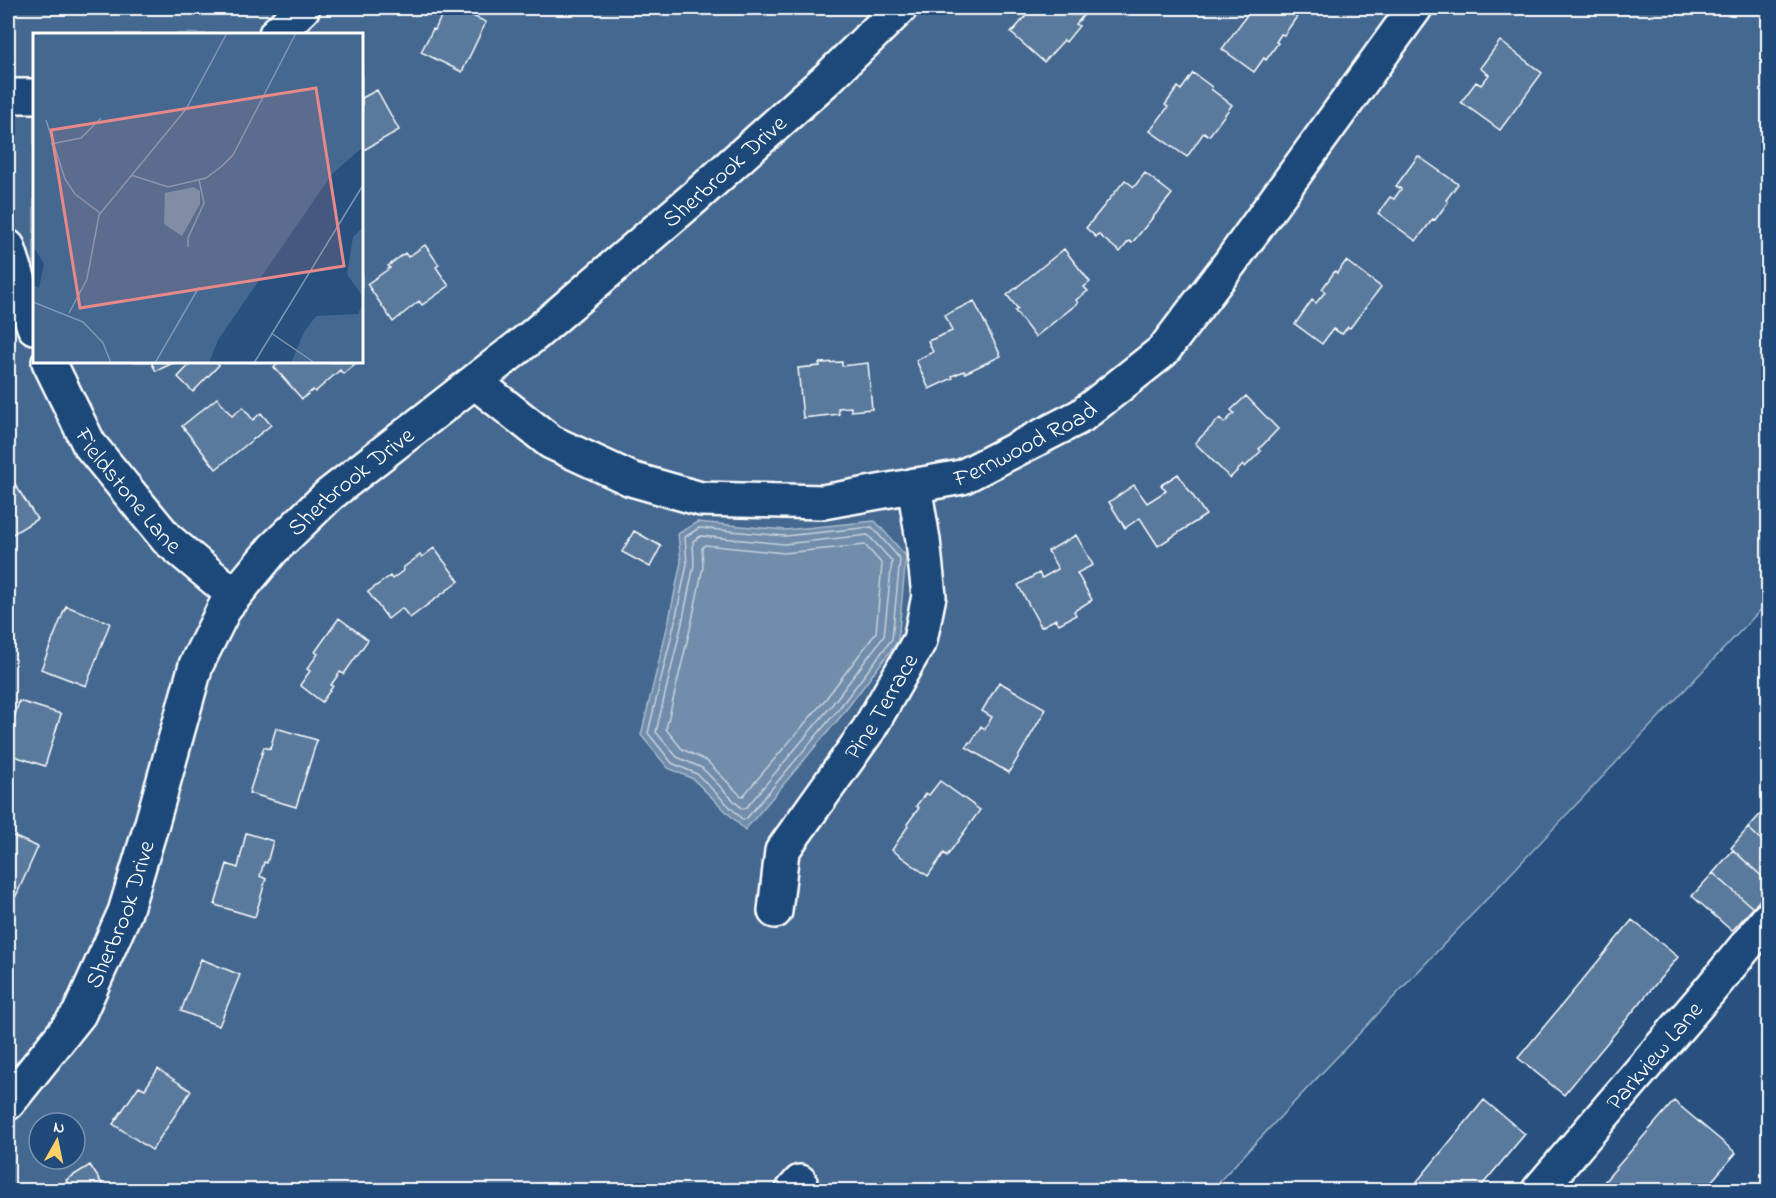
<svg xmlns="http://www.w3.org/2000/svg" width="1776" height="1198" viewBox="0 0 1776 1198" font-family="'Indie Flower',sans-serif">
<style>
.green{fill:#446890;stroke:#a2b4c8;stroke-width:1.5;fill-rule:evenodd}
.water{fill:#718dab;stroke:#aabbcd;stroke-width:1.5}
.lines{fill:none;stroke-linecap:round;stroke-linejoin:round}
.shore{stroke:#c6d1dd;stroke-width:1.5}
.building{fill:#5a7a9d;stroke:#fff;stroke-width:1.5}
.minor-casing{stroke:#fff;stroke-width:38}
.minor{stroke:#1f4a7a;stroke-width:33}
.labels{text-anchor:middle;stroke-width:5;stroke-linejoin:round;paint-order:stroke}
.street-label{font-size:24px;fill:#fff;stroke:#1f4a7a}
.inset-road{fill:none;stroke:#7e97b2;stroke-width:1.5}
.view{fill:#e88989;fill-opacity:0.15;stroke:#e88989;stroke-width:3}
.inset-edge{fill:none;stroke:#fff;stroke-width:3}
</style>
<rect width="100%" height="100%" fill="#28517f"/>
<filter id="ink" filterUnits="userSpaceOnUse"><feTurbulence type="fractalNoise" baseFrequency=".0167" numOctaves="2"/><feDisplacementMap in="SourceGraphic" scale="12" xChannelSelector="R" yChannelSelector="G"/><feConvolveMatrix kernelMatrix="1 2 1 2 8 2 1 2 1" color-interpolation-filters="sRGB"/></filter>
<g filter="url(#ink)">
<path class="green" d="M8,8H1768V602L1211,1190H8ZM34,34H362V362H34ZM39,1123H75V1159H39Z"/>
<path class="water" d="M875,521L906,556L898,641L842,715L745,830L693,779L668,768L641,735L669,620L681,562L678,534L697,522L785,530Z"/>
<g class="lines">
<path class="shore" d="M872,527L900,559L892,639L837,711L746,819L743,820L697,774L672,763L648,733L675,621L687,564L685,537L699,528L785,536Z
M868,535L892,561L884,636L831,706L746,808L742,809L702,768L677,757L656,732L682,623L694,565L693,541L701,536L784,544Z
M705,545L784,553L865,545L882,564L876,633L824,701L743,796L740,795L707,761L682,749L666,729L691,625L703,567L702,548Z"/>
</g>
<path class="building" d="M67,8H122V12L67,10Z
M445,8H455L486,22L462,72L421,52L433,29L435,30Z
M1033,8H1086L1088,10L1076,24L1079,26L1066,42L1064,40L1044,62L1011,33Z
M1252,8H1303L1284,35L1281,34L1276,42L1278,43L1266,60L1264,58L1254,72L1222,49Z
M1500,41L1542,73L1500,130L1461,102L1476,82L1481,85L1489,75L1480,68Z
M1193,73L1212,87L1211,89L1232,105L1209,136L1204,132L1187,157L1150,131L1168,107L1165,105L1178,87L1181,90Z
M377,90L399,130L362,151V98Z
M1418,156L1458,184L1446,200L1448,202L1435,220L1433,219L1416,241L1378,213L1390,197L1394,199L1401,189L1396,186Z
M1145,173L1172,194L1132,243L1129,241L1120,252L1098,234L1096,237L1086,228L1125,180L1134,187Z
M425,245L439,265L436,267L449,286L422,305L419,301L393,322L367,284L390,268L388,266L405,253L408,257Z
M1064,249L1090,282L1084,287L1088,291L1076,300L1078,303L1035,337L1015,311L1018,309L1007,295Z
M1346,261L1381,287L1350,328L1348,327L1342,334L1333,329L1322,344L1295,324L1312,300L1316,303L1325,292L1322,289L1335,271L1337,273Z
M974,301L1001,356L965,373L964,371L952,376L953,378L929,389L916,360L933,352L928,341L952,331L945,315Z
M151,362H175L156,371Z
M192,362H215L219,365L193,392L178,377Z
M280,362H357L343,374L340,370L315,392L313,390L302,399L274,367Z
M842,362V366L868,363L872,409L851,411V407L838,408L839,414L803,418L798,368L820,366L819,363Z
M1246,396L1278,429L1259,449L1261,451L1245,467L1243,465L1230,478L1195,443L1220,418L1224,423L1234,413L1231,410Z
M217,398L232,416L243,407L253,420L261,413L271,425L216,469L182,426Z
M1178,474L1206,515L1158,546L1140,518L1125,528L1109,502L1134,485L1147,503L1166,491L1161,485Z
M13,481L37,519L8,537V483Z
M634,531L661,546L650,567L622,552Z
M1076,535L1093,565L1077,573L1092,600L1074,611L1076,615L1059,624L1056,619L1041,627L1018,585L1039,573L1042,578L1058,569L1048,551Z
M434,548L459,581L410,618L402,608L388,619L368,592L390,576L392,579L404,570L403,568L420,555L422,557Z
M66,606L110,623L86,686L41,669Z
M339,618L368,640L344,674L340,672L331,685L333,686L322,702L300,685L310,671L307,669L318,654L315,652Z
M999,682L1046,709L1009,773L966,747L969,742L971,743L981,726L985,729L992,717L982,711Z
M19,701L61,714L45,766L8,754V741Z
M276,728L317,740L296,807L249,793L264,747L270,749Z
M940,781L980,810L947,856L944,853L928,876L892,850L908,826L907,824L919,808L916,806L926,793L929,795Z
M1766,808L1768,811V846L1748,828Z
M1748,828L1768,846V882L1731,848Z
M246,833L273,841L267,863L264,862L260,876L266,879L255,917L215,905L227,864L238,868Z
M8,834L38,847L16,896L8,892Z
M1733,850L1768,882V890L1753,908L1713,873Z
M1713,873L1753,908L1732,931L1692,896Z
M1632,920L1678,957L1564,1095L1518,1058Z
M201,959L240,975L219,1026L181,1011Z
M158,1069L191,1091L152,1150L113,1124L139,1086L145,1089Z
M1484,1100L1525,1134L1478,1190H1410Z
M1674,1101L1736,1153L1704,1190H1597Z
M90,1165L106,1190H73L66,1180Z"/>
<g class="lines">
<g class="minor-casing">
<g id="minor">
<path d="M276,34L303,8"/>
<path d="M8,96H34"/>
<path d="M8,247L34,327"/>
<path id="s1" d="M49,362L89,444L167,539L234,595"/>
<path id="s2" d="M475,382L551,442L631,479L701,499L823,502L962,477L1081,416L1163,351L1230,263L1415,8"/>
<path id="s3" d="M775,911L782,851L869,729L920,640L929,596L923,540L914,485"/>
<path id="s4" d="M8,1103L79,1014L125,912L152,823L196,665L225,607L273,549L329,495L534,335L694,198L827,79L900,8"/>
<path d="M793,1190L800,1182"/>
<path id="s5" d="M1539,1190L1709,991L1768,919"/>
</g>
</g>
<use href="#minor" class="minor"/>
</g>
</g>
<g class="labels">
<g class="street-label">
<text dy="8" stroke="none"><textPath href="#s4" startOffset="1212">Sherbrook Drive</textPath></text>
<text dy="8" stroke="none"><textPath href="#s2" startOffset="592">Fernwood Road</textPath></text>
<text dy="8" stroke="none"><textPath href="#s4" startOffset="726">Sherbrook Drive</textPath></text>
<text dy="8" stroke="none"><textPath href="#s1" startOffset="152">Fieldstone Lane</textPath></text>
<text dy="8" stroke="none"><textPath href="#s3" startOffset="236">Pine Terrace</textPath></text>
<text dy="8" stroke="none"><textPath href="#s4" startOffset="222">Sherbrook Drive</textPath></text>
<text dy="8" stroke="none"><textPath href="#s5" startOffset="177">Parkview Lane</textPath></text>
</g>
</g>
<g transform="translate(33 33)">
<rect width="330" height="330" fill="#28517f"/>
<path d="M0,0H330V114L299,141L185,307L176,330H0V252L6,255L11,231L0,213ZM330,194V264L314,241L320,204ZM330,270V330H258L271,299L283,283L325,281Z" fill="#446890"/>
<path d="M161,154L167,158V171L149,203L131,191L132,160Z" fill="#718dab"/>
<path class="inset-road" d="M13,87L32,146L42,161L67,180M18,111L48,105L68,85M98,142L135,154L173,145L189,133L200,122L263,0M155,214V205L171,170L166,147M0,269L50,289L70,310L78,330M36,280L54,246L66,182L153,76L194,0M238,300L282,330M122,330L166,254M221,330L330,152"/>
<path class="view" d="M283,55L311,233L47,275L18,97Z"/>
<rect width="330" height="330" class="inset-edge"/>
</g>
<rect width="1776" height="1198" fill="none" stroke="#1f4a7a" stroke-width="30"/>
<rect x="15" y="15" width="1746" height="1168" fill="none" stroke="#fff" stroke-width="2" filter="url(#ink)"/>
<g transform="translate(57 1141) rotate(9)"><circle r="28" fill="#1f4a7a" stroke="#7992af" stroke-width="1.5"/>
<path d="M0-4.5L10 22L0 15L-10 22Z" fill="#ffd166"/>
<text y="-9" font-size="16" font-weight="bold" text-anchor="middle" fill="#ffffff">N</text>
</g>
</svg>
